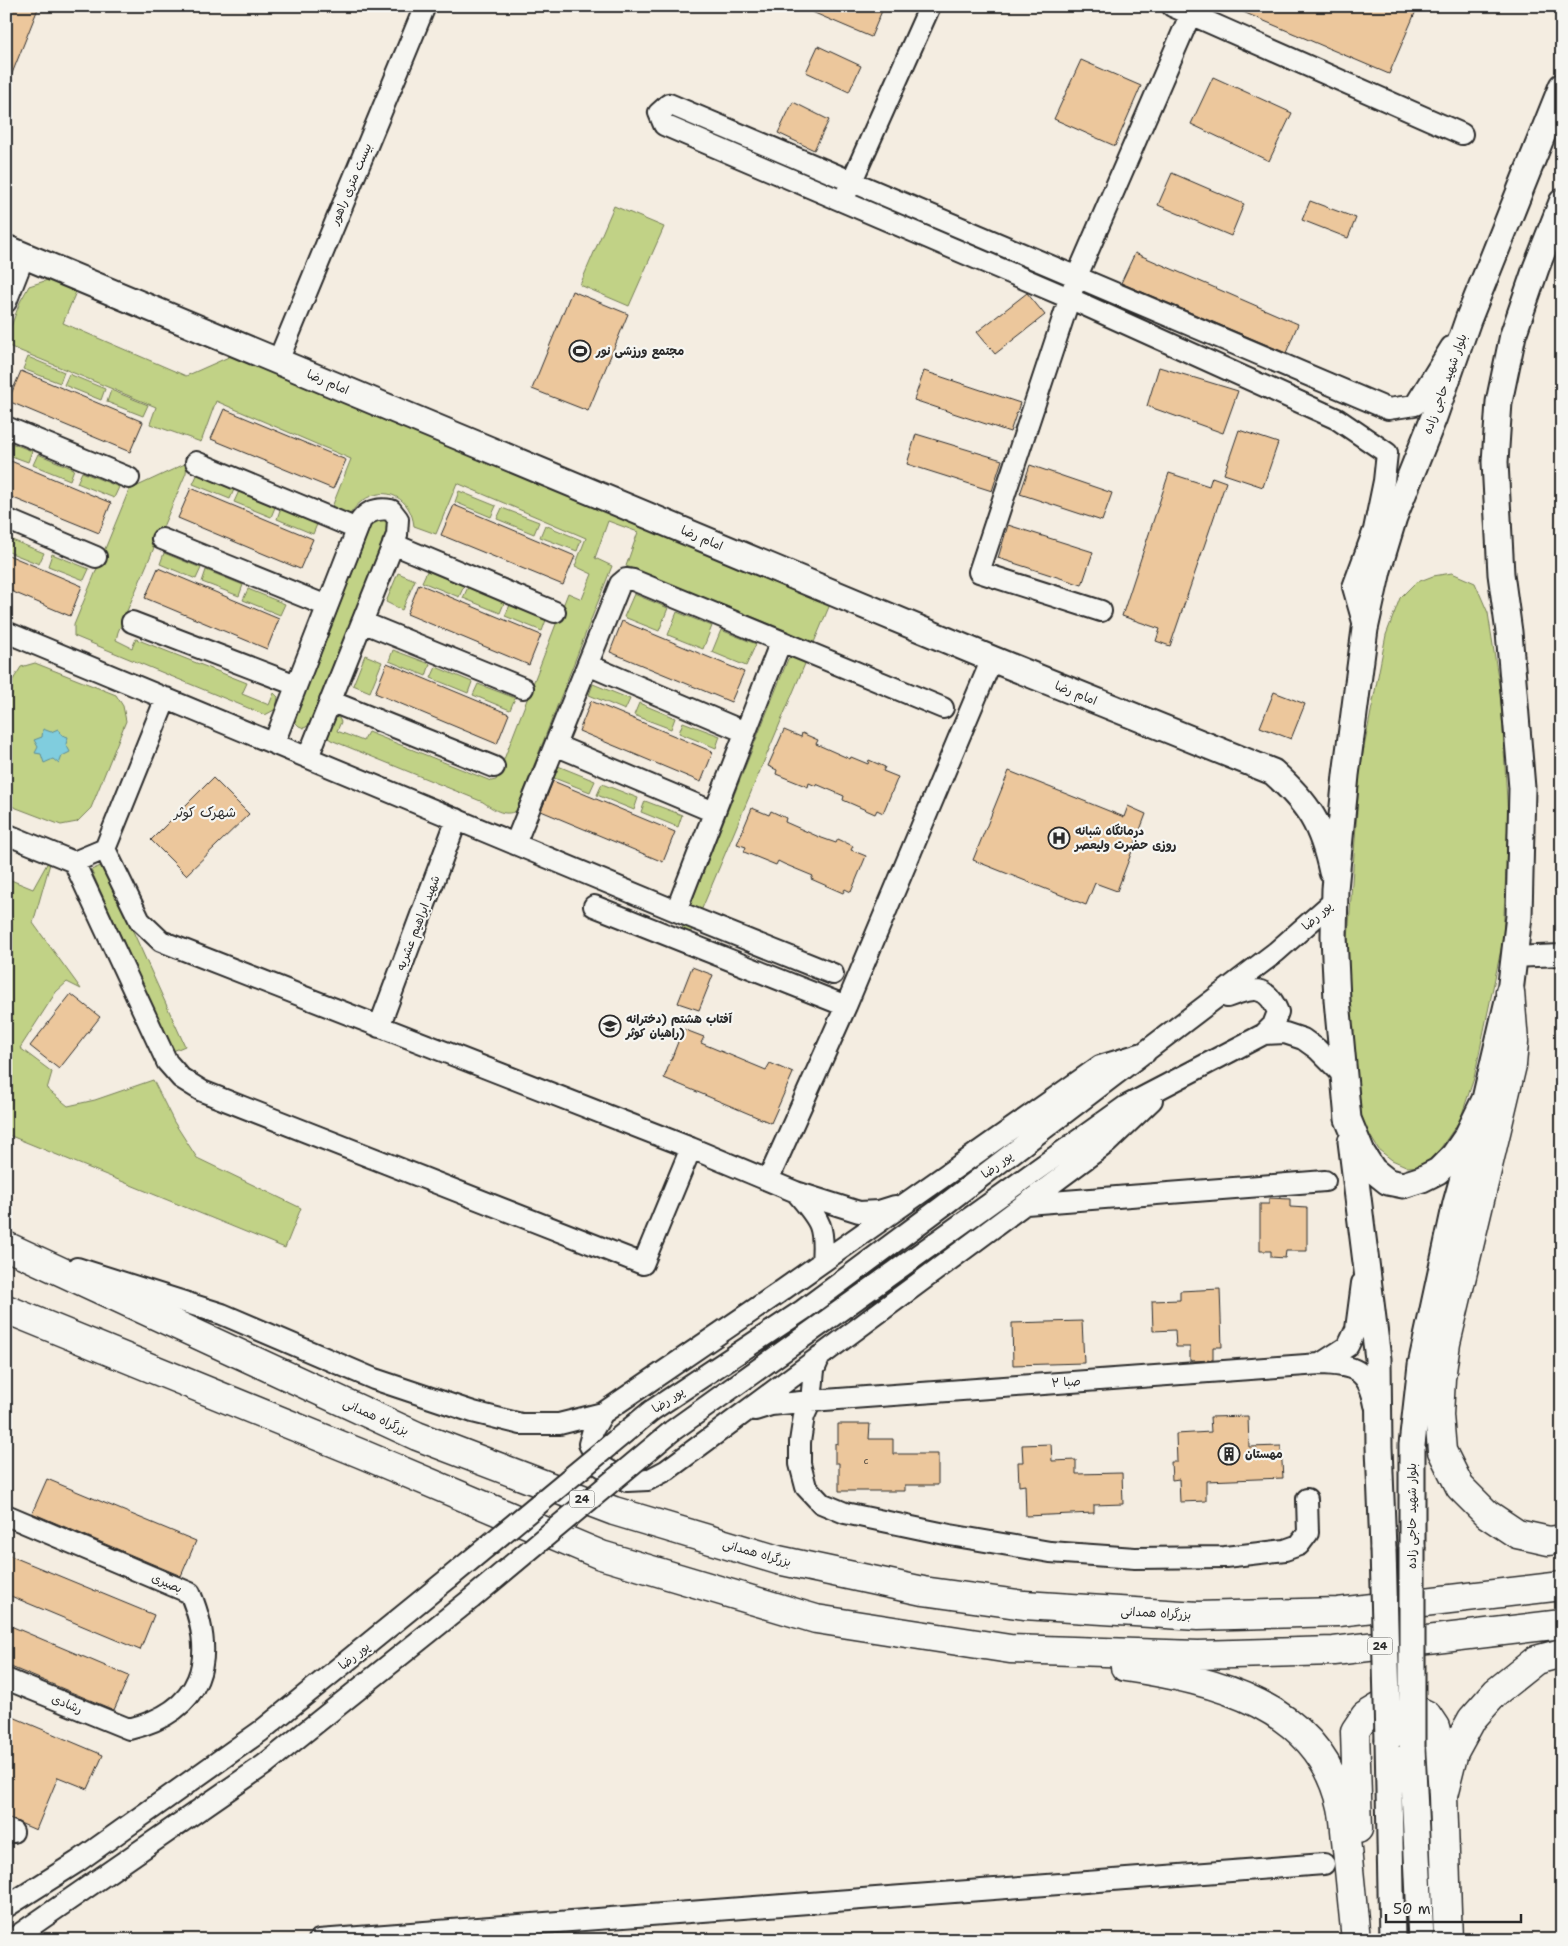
<svg xmlns="http://www.w3.org/2000/svg" width="1568" height="1946" viewBox="0 0 1568 1946" font-family="'Shantell Sans','Playpen Sans Arabic',sans-serif">
<style>
.green{fill:#c1d286;stroke:#767e58}
.water{fill:#80cdde;stroke:#5e8c96}
.building{fill:#ecc79c;stroke:#2b2b2b}
.lines{fill:none;stroke-linecap:round;stroke-linejoin:round}
.minor-casing{stroke:#2b2b2b;stroke-width:24}
.major-casing{stroke:#2b2b2b;stroke-width:29}
.highway-casing{stroke:#2b2b2b;stroke-width:31}
.minor{stroke:#f6f6f2;stroke-width:20}
.major{stroke:#f6f6f2;stroke-width:25}
.highway{stroke:#f6f6f2;stroke-width:28}
.minor-bridge-casing{stroke:#2b2b2b;stroke-width:24;stroke-linecap:butt}
.major-bridge-casing{stroke:#2b2b2b;stroke-width:29;stroke-linecap:butt}
.minor-bridge{stroke:#f6f6f2;stroke-width:20}
.major-bridge{stroke:#f6f6f2;stroke-width:25}
.labels{text-anchor:middle;stroke-width:4.5;stroke-linejoin:round;paint-order:stroke}
.number-label{font-size:10px;fill:#5b5247}
.shield{fill:#f6f6f2;stroke:#686867;stroke-width:1}
.shield-label{font-size:11px;font-weight:bold;fill:#2b2b2b}
.street-label{font-size:12px;fill:#2b2b2b;stroke:#f6f6f2}
.poi-label{font-size:12px;font-weight:bold;fill:#2b2b2b;stroke:#f6f6f2;text-anchor:start}
.neighbourhood-label{font-size:14px;fill:#2b2b2b;stroke:#f6f6f2}
</style>
<rect width="100%" height="100%" fill="#f4ede1"/>
<filter id="ink" filterUnits="userSpaceOnUse"><feTurbulence type="fractalNoise" baseFrequency=".02" numOctaves="2"/><feDisplacementMap in="SourceGraphic" scale="10" xChannelSelector="R" yChannelSelector="G"/><feConvolveMatrix kernelMatrix="1 2 1 2 8 2 1 2 1" color-interpolation-filters="sRGB"/></filter>
<g filter="url(#ink)">
<path class="green" d="M614,206L664,227L629,306L580,285Z
M54,278L78,287L63,323L186,376L231,356L831,602L693,930L685,934L682,926L788,659L802,646L798,637L790,632L626,566L638,532L608,521L595,558L612,566L516,811C504,817 493,809 483,802L331,740L324,735L334,717L339,718L341,722L337,731L363,741L368,732L491,781L496,780L568,593L582,599L592,574L575,566L586,538L457,483L436,534L414,526C411,498 386,484 362,501C355,506 351,513 346,519L330,512L351,459L216,401L201,442L150,424L156,407L6,345V340L20,302L29,286Z
M28,357L64,372L60,383L23,369Z
M69,374L105,389L101,400L64,385Z
M111,390L148,405L143,416L107,402Z
M6,441L32,451L28,462L6,454Z
M38,454L74,469L70,480L33,465Z
M187,463L186,473L118,632L116,640L132,648L136,639L247,683L242,694L269,705L274,693L278,697L276,709L265,715L74,636V625L129,490Z
M82,472L119,487L114,498L77,483Z
M198,473L235,487L230,499L193,484Z
M239,491L276,505L271,517L234,502Z
M459,491L496,506L491,517L455,502Z
M281,507L318,522L313,534L277,519Z
M502,508L539,522L534,534L497,519Z
M381,517L387,520L390,525L312,718L308,726L304,728L299,726L295,722L297,714L372,523Z
M545,525L581,540L577,551L540,537Z
M7,538L44,553L39,564L6,551Z
M164,553L201,568L196,579L160,564Z
M52,554L89,569L84,580L48,566Z
M206,570L243,585L239,596L202,582Z
M427,571L464,586L459,597L422,582Z
M398,573L415,580L402,610L386,602Z
M1452,573L1475,583L1488,613L1501,697L1508,818L1503,940L1474,1078L1460,1120L1438,1152L1422,1166L1408,1167L1392,1160L1379,1150L1361,1121L1352,1068L1348,940L1360,768L1386,635L1400,598L1415,583L1433,576Z
M468,587L505,601L500,613L463,598Z
M248,589L285,604L280,615L243,600Z
M634,594L668,608L659,631L624,617Z
M510,605L546,620L542,631L505,616Z
M677,612L712,626L703,649L668,635Z
M721,630L756,644L746,666L712,652Z
M393,650L430,664L426,676L389,661Z
M365,655L382,662L370,692L353,685Z
M35,663L116,695L123,706L126,721L91,808L77,822L61,825L6,804V691L21,667Z
M436,667L472,682L468,693L431,678Z
M478,684L515,698L510,710L473,695Z
M593,684L630,699L625,710L589,695Z
M639,703L675,718L671,729L634,715Z
M683,722L720,736L716,748L679,733Z
M558,766L595,781L590,792L554,778Z
M602,784L638,798L634,810L597,795Z
M645,801L682,815L678,827L641,812Z
M53,853L33,923L81,989L67,982L56,992L20,1048L52,1072L47,1089L68,1106L95,1100L153,1080L174,1122L197,1158L301,1208L285,1248L6,1134V878L33,889Z
M103,865L185,1046L173,1051L91,870Z"/>
<path class="water" d="M43,729L51,732L58,729L62,735L68,737L66,744L70,752L62,756L59,764L53,759L44,763L41,754L35,753L38,747L34,740L42,737Z"/>
<path class="building" d="M6,6H39L7,86H6Z
M798,6H884L871,37Z
M1229,6H1418L1389,74Z
M818,46L861,66L849,92L806,72Z
M1081,60L1141,86L1115,146L1054,119Z
M1213,77L1292,113L1269,161L1191,124Z
M793,102L829,120L814,150L778,133Z
M1172,173L1244,204L1231,236L1158,205Z
M1310,201L1356,218L1348,238L1302,220Z
M1135,253L1298,324L1286,353L1121,283Z
M572,291L628,314L588,411L532,389Z
M1027,293L1045,315L995,354L977,332Z
M1159,367L1238,391L1223,433L1147,406Z
M21,371L143,422L130,452L8,401Z
M924,371L1020,403L1010,432L914,400Z
M224,409L346,460L333,489L211,439Z
M1239,430L1278,443L1263,487L1224,474Z
M916,434L1002,460L992,491L907,464Z
M6,459L111,503L99,533L6,495Z
M1030,465L1112,493L1102,521L1020,494Z
M1169,473L1209,486L1212,477L1226,482L1170,646L1156,641L1160,629L1122,616Z
M191,488L313,539L300,569L178,518Z
M454,505L575,556L563,585L441,535Z
M1008,525L1093,552L1082,585L998,558Z
M6,554L82,586L70,616L6,589Z
M158,568L279,619L267,649L145,598Z
M419,584L541,635L529,665L407,614Z
M622,621L744,672L731,702L610,652Z
M387,663L509,714L497,744L375,693Z
M1274,692L1305,704L1291,739L1260,727Z
M591,701L713,752L701,782L579,731Z
M784,730L801,737L802,733L818,740L816,744L850,759L851,757L868,764L869,760L885,767L883,771L898,777L883,813L877,810L875,814L843,800L844,796L816,784V786L809,783L808,787L776,774L777,770L768,766Z
M1009,771L1124,817L1128,806L1146,814L1117,891L1095,883L1086,905L973,860Z
M213,778L249,814L186,875L151,840Z
M553,781L675,832L663,862L541,811Z
M752,808L769,815L771,811L786,818L785,822L819,837L836,843L838,839L853,846L851,850L866,856L851,892L845,889L843,893L811,879L813,876L784,864L778,861L776,865L744,852L746,847L737,844Z
M692,967L713,975L699,1010L678,1003Z
M71,994L100,1017L59,1069L30,1046Z
M683,1029L704,1037L701,1043L766,1070L770,1063L793,1073L771,1123L664,1078Z
M1269,1198L1290,1199V1207L1307,1208V1251H1286L1285,1258L1271,1257V1251H1260V1204H1269Z
M1220,1289L1222,1347H1213V1360L1190,1361V1347H1176L1175,1330L1153,1331L1152,1301L1180,1300V1291Z
M1082,1321L1084,1363L1013,1365L1012,1323Z
M1248,1416L1249,1447L1281,1446L1283,1478L1206,1481V1501L1180,1502L1179,1479L1172,1480L1171,1462H1177L1176,1434L1211,1432L1210,1417Z
M838,1424H870L869,1439H893V1454H938V1485H905V1491H839V1463H835V1443L838,1444Z
M1051,1444L1052,1461L1076,1460V1474L1122,1473L1123,1504L1094,1505V1513L1026,1516L1025,1485L1019,1486L1018,1462H1023L1022,1445Z
M47,1479L196,1541L181,1576L32,1513Z
M6,1554L154,1615L140,1650L6,1594Z
M6,1624L129,1676L114,1710L6,1665Z
M6,1714L103,1755L88,1789L58,1777L36,1830L6,1817Z"/>
<g class="lines">
<g class="minor-casing">
<path id="minor" d="M1172,6L1462,134
M847,192L930,6
M6,302L24,256
M278,361L425,6
M6,427L129,478
M196,462L357,529
M6,519L96,557
M162,539L327,606
M393,544L555,612
M1101,611L979,572L1077,276L1194,6
M132,622L296,685
M362,622L523,688
M1365,629L1353,587L1374,530L1384,481L1387,453L1337,419L1069,298L664,125L659,113L669,104L1388,409L1415,405L1451,347
M6,632L676,911L833,974
M588,665L745,732
M330,701L494,767
M274,743L361,520C369,510 379,508 391,510L398,519L397,535L308,757
M555,745L714,812
M6,834L74,862L105,849L166,698
M515,844L620,584L626,579L633,580L943,708
M105,849L140,921L161,941L691,1148L796,1192L859,1212L879,1211L895,1206
M74,862L167,1062L181,1078L202,1091L643,1264L691,1148
M594,906L846,1006
M676,911L781,641
M1514,957L1562,955
M1227,997C1252,988 1266,983 1278,1012L1273,1025L1264,1034
M379,1027L457,819
M768,1180L846,1006L992,659
M796,1192C820,1221 825,1224 822,1262
M1026,1204L1325,1181
M77,1268L222,1314L374,1379L473,1412L521,1424H559L603,1413L777,1294L1100,1066L1146,1052
M820,1356L814,1370L811,1401L804,1416L800,1442V1464L806,1487L821,1503L845,1513L950,1535L1050,1552L1135,1558L1225,1557L1285,1550L1299,1545L1308,1533L1307,1499
M1320,1364L1348,1346L1356,1329L1362,1283
M755,1410L771,1405L811,1401L1320,1364C1354,1365 1368,1369 1375,1405
M651,1411L803,1310L943,1206L1276,952L1335,900
M603,1413L593,1430L589,1444L601,1466L627,1481L648,1480L667,1470L1107,1143L1152,1100
M672,1431L1126,1106L1264,1034L1285,1033L1303,1039L1317,1049L1343,1075
M6,1515L190,1593C218,1660 203,1711 129,1729L6,1679
M6,1829L13,1832
M6,1907L77,1862L261,1731L449,1578
M11,1940L264,1765L471,1599
M319,1940L1324,1864"/>
</g>
<g class="major-casing">
<path id="major" d="M1562,86L1468,320L1434,417L1394,517L1378,570L1365,629L1346,775L1335,889L1334,936L1337,1000L1348,1119L1362,1153L1373,1170L1388,1182L1403,1185L1422,1179L1438,1171L1454,1155L1467,1136L1485,1099L1510,992L1519,916L1522,788L1509,632L1501,574L1495,462L1499,402L1513,335L1536,268L1562,202
M6,248L992,659L1273,772C1309,804 1322,825 1332,872
M1351,1141L1378,1359L1379,1447L1383,1549
M1412,1547V1445L1421,1365L1456,1203L1475,1135
M1388,1740L1392,1940
M1412,1747L1421,1940"/>
</g>
<g class="highway-casing">
<path id="highway" d="M1510,992L1514,1042L1512,1065L1446,1343L1441,1378L1439,1415L1442,1451L1460,1487L1487,1514L1517,1534L1549,1541L1562,1539
M6,1246L417,1436L614,1511L778,1560L923,1591L1024,1605L1198,1616L1338,1612L1562,1586
M6,1309L362,1454L601,1555L816,1619L1010,1649L1198,1655L1334,1651L1562,1624
M1125,1667C1214,1680 1320,1705 1342,1807C1345,1821 1345,1835 1347,1849C1350,1879 1353,1909 1356,1940
M1358,1829L1355,1731L1365,1716L1380,1707L1396,1706L1411,1707L1427,1715L1435,1727L1440,1746L1443,1796
M1448,1940L1443,1796L1454,1752L1472,1719L1496,1692L1536,1660L1562,1653"/>
</g>
<use href="#minor" class="minor"/>
<use href="#major" class="major"/>
<use href="#highway" class="highway"/>
<g class="minor-bridge-casing">
<path id="minor-bridge" d="M449,1578L651,1411
M471,1599L672,1431"/>
</g>
<g class="major-bridge-casing">
<path id="major-bridge" d="M1412,1547V1747
M1383,1549L1388,1740"/>
</g>
<use href="#minor-bridge" class="minor-bridge"/>
<use href="#major-bridge" class="major-bridge"/>
</g>
</g>
<defs>
<g id="stadium-ring" transform="scale(1.125)"><circle r="9.5" fill="#f6f6f2" stroke="#2b2b2b" stroke-width="1.5"/><path d="M0-5a6.5 5 0 1 0 0 10a6.5 5 0 1 0 0-10ZM-3.5-1.8h7v3.6h-7Z" fill="#2b2b2b"/></g>
<g id="hospital-ring" transform="scale(1.125)"><circle r="9.5" fill="#f6f6f2" stroke="#2b2b2b" stroke-width="1.5"/><path d="M-5-5h3v3.5h4V-5h3V5h-3V1.5h-4V5h-3Z" fill="#2b2b2b"/></g>
<g id="school-ring" transform="scale(1.125)"><circle r="9.5" fill="#f6f6f2" stroke="#2b2b2b" stroke-width="1.5"/><path d="M0-5L7-2L0 1L-7-2ZM-4 1L0 2.5L4 1V4Q0 6-4 4Z" fill="#2b2b2b"/></g>
<g id="building-ring" transform="scale(1.125)"><circle r="9.5" fill="#f6f6f2" stroke="#2b2b2b" stroke-width="1.5"/><path d="M-4-6H4V6H1V3H-1V6H-4ZM-2.5-4.3h1.7v1.8h-1.7ZM.8-4.3h1.7v1.8H.8ZM-2.5-1h1.7V.8h-1.7ZM.8-1h1.7V.8H.8Z" fill="#2b2b2b"/></g>
</defs>
<g fill-rule="evenodd">
<use href="#stadium-ring" x="580" y="351"/>
<use href="#hospital-ring" x="1059" y="838"/>
<use href="#school-ring" x="610" y="1026"/>
<use href="#building-ring" x="1229" y="1454"/>
</g>
<g class="labels">
<g class="number-label">
<text x="866" y="1464">c</text>
</g>
<g class="shield">
<rect x="569.5" y="1490.5" width="25" height="17" rx="4"/>
<rect x="1367.5" y="1637.5" width="25" height="17" rx="4"/>
</g>
<g class="shield-label">
<text x="582" y="1503">24</text>
<text x="1380" y="1650">24</text>
</g>
<g class="street-label">
<text transform="translate(351 184) rotate(-67)" y="4">بیست متری راهور</text>
<text transform="translate(328 382) rotate(23)" y="4">امام رضا</text>
<text transform="translate(1445 384) rotate(-70)" y="4">بلوار شهید حاجی زاده</text>
<text transform="translate(702 538) rotate(23)" y="4">امام رضا</text>
<text transform="translate(1076 693) rotate(22)" y="4">امام رضا</text>
<text transform="translate(1317 916) rotate(-42)" y="4">پور رضا</text>
<text transform="translate(418 923) rotate(-69)" y="4">شهید ابراهیم عشریه</text>
<text transform="translate(997 1165) rotate(-37)" y="4">پور رضا</text>
<text transform="translate(1066 1382) rotate(-4)" y="4">صبا ۲</text>
<text transform="translate(668 1400) rotate(-34)" y="4">پور رضا</text>
<text transform="translate(376 1417) rotate(25)" y="4">بزرگراه همدانی</text>
<text transform="translate(1412 1516) rotate(-90)" y="4">بلوار شهید حاجی زاده</text>
<text transform="translate(757 1553) rotate(16)" y="4">بزرگراه همدانی</text>
<text transform="translate(167 1583) rotate(23)" y="4">بصیری</text>
<text transform="translate(1156 1613) rotate(3)" y="4">بزرگراه همدانی</text>
<text transform="translate(354 1656) rotate(-39)" y="4">پور رضا</text>
<text transform="translate(67 1704) rotate(22)" y="4">رشادی</text>
</g>
<g class="poi-label">
<text x="596" y="355">مجتمع ورزشی نور</text>
<text x="1075" y="835">درمانگاه شبانه<tspan x="1075" dy="14">روزی حضرت ولیعصر</tspan></text>
<text x="626" y="1023">آفتاب هشتم (دخترانه<tspan x="626" dy="14">راهیان کوثر)</tspan></text>
<text x="1245" y="1458">مهستان</text>
</g>
<g class="neighbourhood-label">
<text x="205" y="817">شهرک کوثر</text>
</g>
</g>
<rect width="1568" height="1946" fill="none" stroke="#f6f6f2" stroke-width="25"/>
<rect x="12" y="12" width="1543" height="1921" fill="none" stroke="#2b2b2b" stroke-width="2" filter="url(#ink)"/>
<path d="M1386 1914v8h135v-8" fill="none" stroke="#2b2b2b" stroke-width="2.5"/>
<text x="1393" y="1914" font-size="15" fill="#2b2b2b" stroke="#f6f6f2" stroke-width="4" paint-order="stroke">50 m</text>
</svg>
